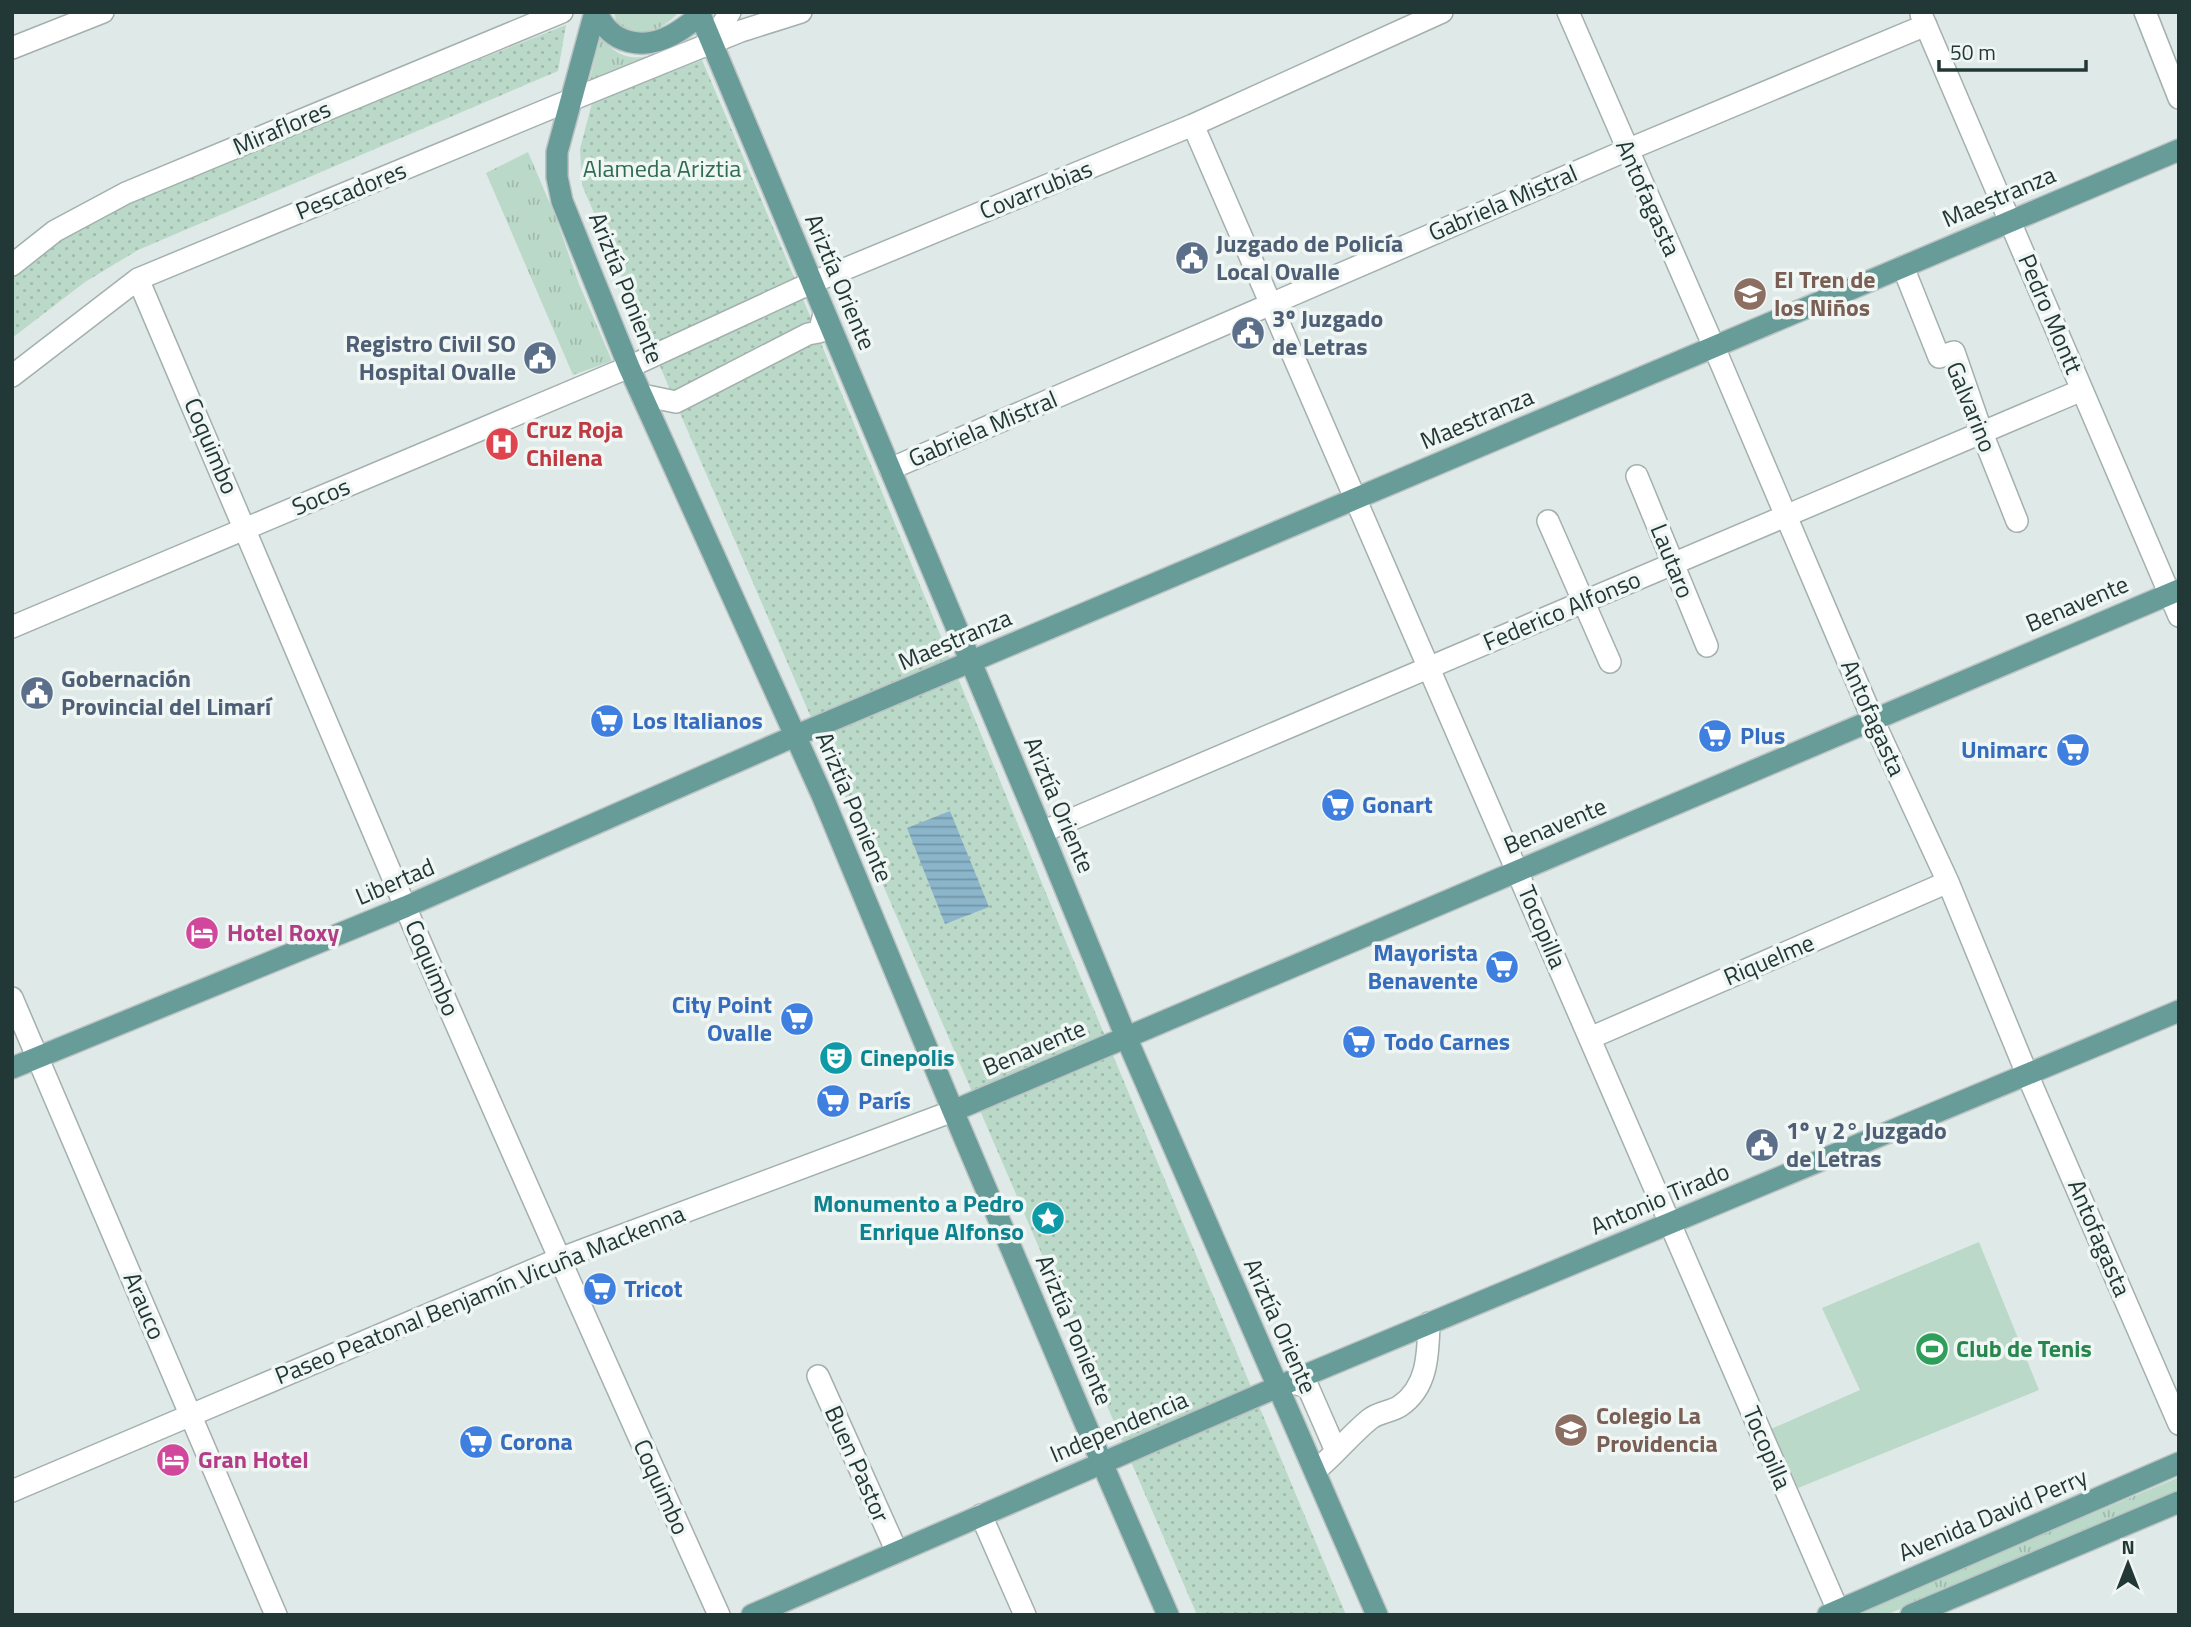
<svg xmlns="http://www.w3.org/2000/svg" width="2191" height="1627" viewBox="0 0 2191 1627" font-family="'Titillium Web',sans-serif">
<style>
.grass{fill:url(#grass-tufts)}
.park{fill:url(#park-dots)}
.garden{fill:#bad9c8}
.water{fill:url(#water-rules)}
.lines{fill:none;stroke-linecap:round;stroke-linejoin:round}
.minor-casing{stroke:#a3b0ae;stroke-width:24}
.major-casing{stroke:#bdc3c3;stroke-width:24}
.minor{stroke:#fff;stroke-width:21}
.major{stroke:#679c98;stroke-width:21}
.labels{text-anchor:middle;stroke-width:7;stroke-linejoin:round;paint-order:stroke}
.street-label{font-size:24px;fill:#223836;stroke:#eff6f4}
.park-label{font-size:24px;fill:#2f6c52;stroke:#eff6f4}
.service-label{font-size:24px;font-weight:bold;fill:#4e5e75;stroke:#eff6f4;text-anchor:start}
.education-label{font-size:24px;font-weight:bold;fill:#785e54;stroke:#eff6f4;text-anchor:start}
.health-label{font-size:24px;font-weight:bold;fill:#be3a42;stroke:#eff6f4;text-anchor:start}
.shop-label{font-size:24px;font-weight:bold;fill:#366cbe;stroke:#eff6f4;text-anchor:start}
.hotel-label{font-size:24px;font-weight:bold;fill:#b23c85;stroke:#eff6f4;text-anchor:start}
.culture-label{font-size:24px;font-weight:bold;fill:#0d838f;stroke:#eff6f4;text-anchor:start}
.leisure-label{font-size:24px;font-weight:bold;fill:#27864d;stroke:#eff6f4;text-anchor:start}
</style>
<defs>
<pattern id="grass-tufts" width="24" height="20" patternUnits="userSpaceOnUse" patternTransform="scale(1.75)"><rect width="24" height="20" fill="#bad9c8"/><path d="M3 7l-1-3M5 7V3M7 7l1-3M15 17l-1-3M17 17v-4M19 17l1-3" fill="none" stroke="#a0bbac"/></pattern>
<pattern id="park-dots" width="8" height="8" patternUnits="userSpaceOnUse" patternTransform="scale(1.75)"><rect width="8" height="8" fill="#bad9c8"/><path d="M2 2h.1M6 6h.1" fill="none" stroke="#a0bbac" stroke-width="1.8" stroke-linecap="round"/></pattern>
<pattern id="water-rules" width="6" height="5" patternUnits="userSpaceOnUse" patternTransform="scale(1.75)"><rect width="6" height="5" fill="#8bb5cb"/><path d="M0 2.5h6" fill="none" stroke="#7194a6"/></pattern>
</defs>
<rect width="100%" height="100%" fill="#dfe9e7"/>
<path class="grass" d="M614,12H679C662,31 640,39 617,24Z
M600,38C630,69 648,58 682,41L686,48L587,91Z
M528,152L556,218L579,284L612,361L573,375L486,173Z
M2177,1478L2179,1481V1491L1886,1615H1865L1861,1611Z"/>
<path class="park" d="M566,25L558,71L138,250L85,282L12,338V275L50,244L128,199Z
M702,60L789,265L1075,964L1346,1615H1197L582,185L580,149L592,103Z"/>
<path class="garden" d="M1979,1242L2039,1390L1798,1488L1771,1429L1860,1390L1822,1308Z"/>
<path class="water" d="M950,811L989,907L945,924L907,828Z"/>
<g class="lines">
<g class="minor-casing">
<path id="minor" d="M1568,12L1714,347L1873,720L1948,882L2027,1074L2179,1424
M2145,12L2179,98
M1921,14L2179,616
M711,43L730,12
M12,48L103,12
M1193,125L1840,1615
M12,265L55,231L126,193L562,12
M1903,267L1939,357L1954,352L1982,433L2017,521
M138,279C231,494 320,710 413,925C513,1156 616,1386 719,1615
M12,376L138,279L556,106L741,31L801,12
M642,395L676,402L808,334L819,332L824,314
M890,469L1627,150L1926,25
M1637,476L1707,646
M1548,521L1610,662
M12,627L629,367L811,283L1193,125L1442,12
M1042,832L2082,390
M12,998L276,1615
M1590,1038L1948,882
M818,1376L897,1552
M1289,1382L1308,1387L1336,1451
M1315,1471C1335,1455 1350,1435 1370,1419C1379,1412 1391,1412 1400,1406C1428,1387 1428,1354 1429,1323
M12,1491L559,1259L953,1111
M981,1515L1025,1615"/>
</g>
<g class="major-casing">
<path id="major" d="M595,12L557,152V177L562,201L629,367L822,795L953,1111L1102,1463L1168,1615
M597,12C610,45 644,50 672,35C682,30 691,22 700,16
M699,12L1042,832L1126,1037L1377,1615
M12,1068L405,907L795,736L2179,150
M953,1111L2179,590
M752,1615L1289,1382L2179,1011
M1828,1615L2179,1463
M1911,1615L2179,1502"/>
</g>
<use href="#minor" class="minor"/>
<use href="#major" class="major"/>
</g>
<defs>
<g id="civic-disc" transform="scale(1.75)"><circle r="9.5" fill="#5c6f8a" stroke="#eff6f4"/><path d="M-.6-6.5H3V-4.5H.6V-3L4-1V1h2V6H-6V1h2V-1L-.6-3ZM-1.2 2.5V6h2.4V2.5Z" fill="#fff"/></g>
<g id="school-disc" transform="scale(1.75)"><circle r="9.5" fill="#8d6e63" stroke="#eff6f4"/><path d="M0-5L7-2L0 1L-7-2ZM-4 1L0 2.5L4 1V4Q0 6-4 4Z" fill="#fff"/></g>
<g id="hospital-disc" transform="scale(1.75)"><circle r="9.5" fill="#e0444e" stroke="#eff6f4"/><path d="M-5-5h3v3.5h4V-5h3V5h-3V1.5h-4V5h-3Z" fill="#fff"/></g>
<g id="supermarket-disc" transform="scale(1.75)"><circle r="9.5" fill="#3f7fe0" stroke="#eff6f4"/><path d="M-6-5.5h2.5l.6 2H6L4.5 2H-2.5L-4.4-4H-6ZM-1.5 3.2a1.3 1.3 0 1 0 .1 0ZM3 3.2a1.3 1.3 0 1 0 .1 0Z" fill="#fff"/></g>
<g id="hotel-disc" transform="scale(1.75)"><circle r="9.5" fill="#d1479c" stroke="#eff6f4"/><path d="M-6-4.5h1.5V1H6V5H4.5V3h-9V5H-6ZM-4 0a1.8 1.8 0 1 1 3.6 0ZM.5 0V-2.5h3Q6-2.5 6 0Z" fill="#fff"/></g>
<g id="theatre-disc" transform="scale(1.75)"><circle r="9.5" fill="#0f9aa8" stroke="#eff6f4"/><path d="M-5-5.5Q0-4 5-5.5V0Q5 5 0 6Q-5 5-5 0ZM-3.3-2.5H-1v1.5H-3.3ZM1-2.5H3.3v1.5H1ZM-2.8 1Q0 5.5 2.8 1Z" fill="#fff"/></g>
<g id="sight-disc" transform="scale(1.75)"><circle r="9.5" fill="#0f9aa8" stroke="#eff6f4"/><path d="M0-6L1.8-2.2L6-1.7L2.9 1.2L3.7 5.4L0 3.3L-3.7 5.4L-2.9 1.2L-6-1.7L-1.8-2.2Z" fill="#fff"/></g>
<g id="stadium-disc" transform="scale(1.75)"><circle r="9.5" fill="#2e9e5b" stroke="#eff6f4"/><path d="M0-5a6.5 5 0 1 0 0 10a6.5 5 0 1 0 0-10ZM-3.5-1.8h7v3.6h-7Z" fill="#fff"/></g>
</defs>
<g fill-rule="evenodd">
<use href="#civic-disc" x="1192" y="258"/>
<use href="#school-disc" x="1750" y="294"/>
<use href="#civic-disc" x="1248" y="333"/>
<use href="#civic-disc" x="540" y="358"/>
<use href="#hospital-disc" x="502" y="444"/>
<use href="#civic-disc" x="37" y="693"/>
<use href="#supermarket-disc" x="607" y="721"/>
<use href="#supermarket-disc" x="1715" y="736"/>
<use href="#supermarket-disc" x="2073" y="750"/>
<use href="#supermarket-disc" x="1338" y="805"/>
<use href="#hotel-disc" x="202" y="933"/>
<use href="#supermarket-disc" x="1502" y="967"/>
<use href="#supermarket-disc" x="797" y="1019"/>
<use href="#supermarket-disc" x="1359" y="1042"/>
<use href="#theatre-disc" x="836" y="1058"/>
<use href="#supermarket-disc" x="833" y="1101"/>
<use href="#civic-disc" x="1762" y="1145"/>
<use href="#sight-disc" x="1048" y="1218"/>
<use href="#supermarket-disc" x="600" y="1289"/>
<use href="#stadium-disc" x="1932" y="1349"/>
<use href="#school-disc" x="1571" y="1430"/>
<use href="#supermarket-disc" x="476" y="1442"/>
<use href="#hotel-disc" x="173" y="1460"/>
</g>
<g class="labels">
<g class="street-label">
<text transform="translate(282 128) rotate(-23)" y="8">Miraflores</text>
<text transform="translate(1036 190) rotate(-22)" y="8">Covarrubias</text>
<text transform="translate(351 191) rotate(-22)" y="8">Pescadores</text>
<text transform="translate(1999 197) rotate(-23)" y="8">Maestranza</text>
<text transform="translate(1648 198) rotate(66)" y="8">Antofagasta</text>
<text transform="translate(1503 203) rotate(-23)" y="8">Gabriela Mistral</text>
<text transform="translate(840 282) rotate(67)" y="8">Ariztía Oriente</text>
<text transform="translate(626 288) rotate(68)" y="8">Ariztía Poniente</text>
<text transform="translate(2050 314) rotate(67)" y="8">Pedro Montt</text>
<text transform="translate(1971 407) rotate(68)" y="8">Galvarino</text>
<text transform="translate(1477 419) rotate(-23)" y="8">Maestranza</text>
<text transform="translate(983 429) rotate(-23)" y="8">Gabriela Mistral</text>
<text transform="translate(211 446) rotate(67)" y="8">Coquimbo</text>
<text transform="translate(321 497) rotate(-23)" y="8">Socos</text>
<text transform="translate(1672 561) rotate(68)" y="8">Lautaro</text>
<text transform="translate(2077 604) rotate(-23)" y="8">Benavente</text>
<text transform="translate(1562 611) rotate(-23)" y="8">Federico Alfonso</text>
<text transform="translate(955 640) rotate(-23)" y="8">Maestranza</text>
<text transform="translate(1873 718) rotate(66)" y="8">Antofagasta</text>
<text transform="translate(1059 805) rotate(67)" y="8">Ariztía Oriente</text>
<text transform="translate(854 807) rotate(67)" y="8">Ariztía Poniente</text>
<text transform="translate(1555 826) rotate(-23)" y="8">Benavente</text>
<text transform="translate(395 882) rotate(-23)" y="8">Libertad</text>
<text transform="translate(1542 927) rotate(67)" y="8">Tocopilla</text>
<text transform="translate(1769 960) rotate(-23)" y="8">Riquelme</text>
<text transform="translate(432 968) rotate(67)" y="8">Coquimbo</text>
<text transform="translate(1034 1048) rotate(-23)" y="8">Benavente</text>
<text transform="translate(1660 1199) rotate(-23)" y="8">Antonio Tirado</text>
<text transform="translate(2099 1238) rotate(67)" y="8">Antofagasta</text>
<text transform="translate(480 1295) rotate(-22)" y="8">Paseo Peatonal Benjamín Vicuña Mackenna</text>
<text transform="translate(144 1306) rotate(67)" y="8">Arauco</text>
<text transform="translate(1280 1326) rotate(66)" y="8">Ariztía Oriente</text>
<text transform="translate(1074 1330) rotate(67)" y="8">Ariztía Poniente</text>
<text transform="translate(1119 1427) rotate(-23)" y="8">Independencia</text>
<text transform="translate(1767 1448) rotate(67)" y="8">Tocopilla</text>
<text transform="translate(857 1464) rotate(66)" y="8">Buen Pastor</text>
<text transform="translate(661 1487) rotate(66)" y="8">Coquimbo</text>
<text transform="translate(1993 1515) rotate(-23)" y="8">Avenida David Perry</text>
</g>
<g class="park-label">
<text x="662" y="177">Alameda Ariztia</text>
</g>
<g class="service-label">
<text x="1216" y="252">Juzgado de Policía<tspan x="1216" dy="28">Local Ovalle</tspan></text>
<text x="1272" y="327">3º Juzgado<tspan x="1272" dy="28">de Letras</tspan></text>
<text x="516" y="352" text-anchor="end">Registro Civil SO<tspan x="516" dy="28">Hospital Ovalle</tspan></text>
<text x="61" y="687">Gobernación<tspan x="61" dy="28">Provincial del Limarí</tspan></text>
<text x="1786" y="1139">1º y 2° Juzgado<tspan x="1786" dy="28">de Letras</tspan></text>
</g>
<g class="education-label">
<text x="1774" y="288">El Tren de<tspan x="1774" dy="28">los Niños</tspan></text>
<text x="1596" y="1424">Colegio La<tspan x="1596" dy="28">Providencia</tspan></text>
</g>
<g class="health-label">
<text x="526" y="438">Cruz Roja<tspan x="526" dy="28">Chilena</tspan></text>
</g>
<g class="shop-label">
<text x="632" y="729">Los Italianos</text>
<text x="1740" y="744">Plus</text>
<text x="2048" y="758" text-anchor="end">Unimarc</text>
<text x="1362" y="813">Gonart</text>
<text x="1478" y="961" text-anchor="end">Mayorista<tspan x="1478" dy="28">Benavente</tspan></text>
<text x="772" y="1013" text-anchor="end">City Point<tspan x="772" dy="28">Ovalle</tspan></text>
<text x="1384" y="1050">Todo Carnes</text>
<text x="858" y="1109">París</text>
<text x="624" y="1297">Tricot</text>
<text x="500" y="1450">Corona</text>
</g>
<g class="hotel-label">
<text x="227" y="941">Hotel Roxy</text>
<text x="198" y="1468">Gran Hotel</text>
</g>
<g class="culture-label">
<text x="860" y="1066">Cinepolis</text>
<text x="1024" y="1212" text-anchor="end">Monumento a Pedro<tspan x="1024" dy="28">Enrique Alfonso</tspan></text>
</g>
<g class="leisure-label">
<text x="1956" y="1357">Club de Tenis</text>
</g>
</g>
<rect width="2191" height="1627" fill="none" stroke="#223836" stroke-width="28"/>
<g transform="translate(2128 1564)" stroke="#eff6f4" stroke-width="5" paint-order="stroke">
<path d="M0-5L12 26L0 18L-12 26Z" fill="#223836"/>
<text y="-10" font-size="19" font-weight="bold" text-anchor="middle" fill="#223836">N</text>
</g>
<path d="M1939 60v10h147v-10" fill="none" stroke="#223836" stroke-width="3.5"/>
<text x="1950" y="60" font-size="21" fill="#223836" stroke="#eff6f4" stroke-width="5" paint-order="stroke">50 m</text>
</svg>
